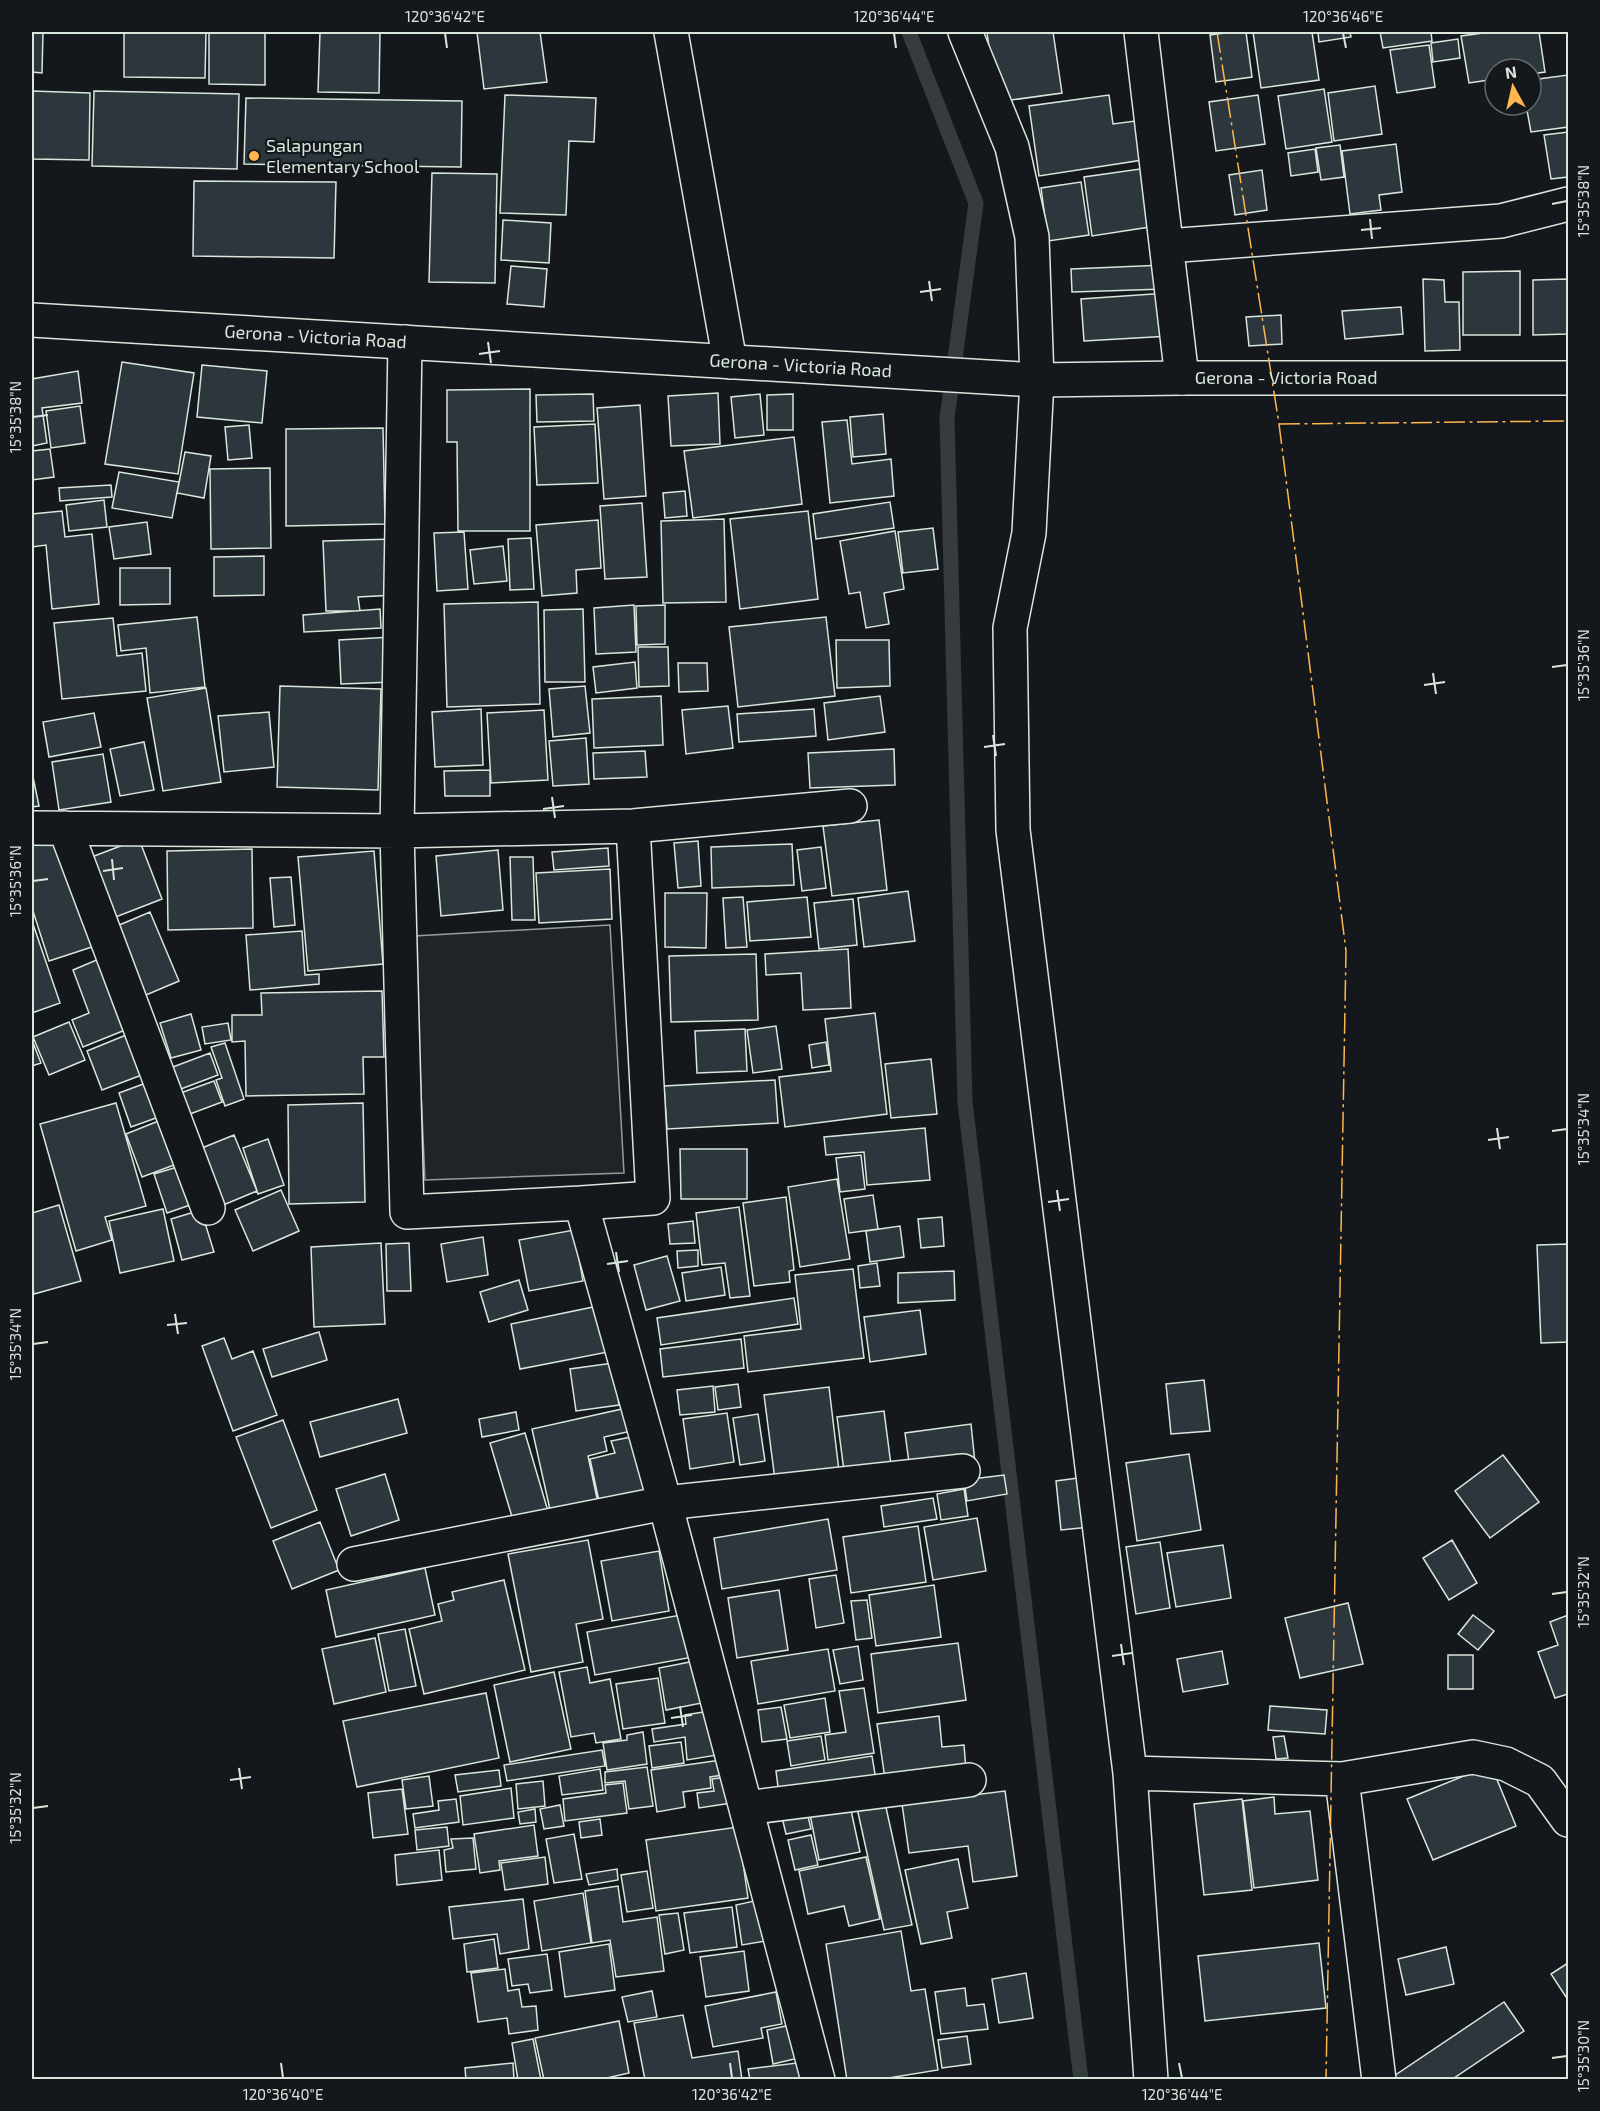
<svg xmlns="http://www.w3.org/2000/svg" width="1600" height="2111" viewBox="0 0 1600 2111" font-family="'Exo 2',sans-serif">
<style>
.green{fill:#202428;stroke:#939e99;stroke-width:1.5}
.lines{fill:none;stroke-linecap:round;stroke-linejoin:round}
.stream{stroke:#363b3e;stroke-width:15}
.building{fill:#2c363c;stroke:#d8e6dc;stroke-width:1.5}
.minor-casing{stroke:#d8e6dc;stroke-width:36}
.major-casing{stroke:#d8e6dc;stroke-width:36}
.minor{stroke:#14181c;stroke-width:33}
.major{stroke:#14181c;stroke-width:33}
.power{stroke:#ffb74d;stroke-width:1.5;stroke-dasharray:21 4.5 3 4.5;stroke-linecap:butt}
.ticks{fill:none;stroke:#d8e6dc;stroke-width:2}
.poi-dot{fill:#ffb74d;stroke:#14181c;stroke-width:2}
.labels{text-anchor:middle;stroke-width:4.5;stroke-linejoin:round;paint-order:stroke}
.poi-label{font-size:18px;fill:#d8e6dc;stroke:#14181c;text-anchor:start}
.street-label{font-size:18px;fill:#d8e6dc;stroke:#14181c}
.neatline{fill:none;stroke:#d8e6dc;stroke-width:2}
.ticks-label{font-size:15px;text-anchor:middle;fill:#d8e6dc}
</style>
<rect width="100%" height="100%" fill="#14181c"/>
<path class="green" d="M610,925L624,1173L425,1180L414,936Z"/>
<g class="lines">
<path class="stream" d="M909,32L976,203L947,418L965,1102L1081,2080"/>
</g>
<path class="building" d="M32,32H43L42,73L32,72Z
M124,32H206L205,78L124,77Z
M209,32H265V85L209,84Z
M320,32H380L379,93L318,92Z
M477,32H540L547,82L484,89Z
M1000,32H1053L1062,93L997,102L987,33Z
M1232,32H1246L1252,77L1216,82L1210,35Z
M1253,32H1312L1319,80L1261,88Z
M1318,32H1350L1351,37L1319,42Z
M1380,32H1431L1432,41L1383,48Z
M1491,32H1539L1545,72L1531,74V69H1495V79L1469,83L1461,36Z
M1458,39L1460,58L1433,62L1431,43Z
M1429,45L1435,87L1397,93L1390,50Z
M1568,75V127L1531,132L1526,105H1531V80Z
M1375,86L1382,134L1334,141L1328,93Z
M1324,89L1332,142L1286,149L1278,96Z
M32,91L90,93L89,160L32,159Z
M94,91L239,94L237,169L92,166Z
M505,95L596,98L594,142L569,141L566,215L500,213Z
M1109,95L1113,124L1143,120L1149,159L1039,176L1029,106Z
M1258,95L1265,144L1216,151L1209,102Z
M246,98L462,101L461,167L244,164Z
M1568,132V177L1551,179L1544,135Z
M1396,144L1402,192L1379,195L1381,210L1350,214L1342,151Z
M1340,145L1344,177L1321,180L1316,148Z
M1315,149L1318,172L1291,176L1288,153Z
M1147,168L1156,226L1092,236L1084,177Z
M1262,170L1267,210L1235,215L1229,175Z
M432,173L497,174L495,283L429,282Z
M194,181L336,182L334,258L193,256Z
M1081,182L1089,235L1048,241L1041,188Z
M503,220L551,223L549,263L501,260Z
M1164,265L1165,289L1072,292L1071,269Z
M511,266L547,269L544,307L507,304Z
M1520,271V335H1463V272Z
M1423,279L1444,280L1445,302H1459L1460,350L1425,351Z
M1568,279V334L1533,335V280Z
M1167,293L1170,336L1084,341L1081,299Z
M1401,307L1403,334L1345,339L1342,311Z
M1281,315L1282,344L1249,346L1246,317Z
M122,362L194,373L178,474L105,464Z
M202,365L267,371L262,423L197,417Z
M78,371L82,403L42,408L47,443L32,446V379Z
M530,389V531H458L457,442H447V390Z
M718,393L720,444L671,446L668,396Z
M593,394L594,421L537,422L536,395Z
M760,394L764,435L735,438L731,397Z
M793,394V430H767V395Z
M640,405L646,496L604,499L597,408Z
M80,406L85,443L51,448L46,411Z
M883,414L886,454L853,457L850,417Z
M847,420L852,464L891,459L894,496L830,503L822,422Z
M595,424L598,483L537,485L534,427Z
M249,425L252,458L228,460L225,427Z
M383,428L385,524L286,526V429Z
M794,437L802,504L693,518L684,451Z
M50,449L54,477L32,480V451Z
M185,452L211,456L204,498L177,493Z
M270,468L271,548L211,549L210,469Z
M119,472L179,482L172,518L112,508Z
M111,485L112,497L60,501L59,488Z
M685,491L687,516L665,518L663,493Z
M104,500L107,527L69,531L66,505Z
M890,502L894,528L816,539L813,514Z
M642,503L647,577L605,579L600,506Z
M62,511L65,537L92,534L99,604L52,609L46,545L32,547V514Z
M808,511L818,599L740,609L730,519Z
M724,519L726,602L663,603L661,521Z
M598,520L601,568L576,570L577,593L542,596L536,525Z
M147,522L151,554L114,559L109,527Z
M933,528L938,569L903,573L898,532Z
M895,531L904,589L884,593L889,624L866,628L860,592L849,594L840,541Z
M464,532L468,589L437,591L434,533Z
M531,538L534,589L510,590L508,539Z
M394,539L396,595L358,597L360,611H326L323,541Z
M503,546L507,581L474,584L470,550Z
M264,556V595L214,596V557Z
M120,568H170V604L120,605Z
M538,602L540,704L447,707L444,604Z
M634,605L636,652L596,654L594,608Z
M665,605V644L637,645L636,606Z
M380,609L381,628L304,632L303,615Z
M583,609L585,682H545L544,610Z
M197,617L205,687L150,693L146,648L121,651L118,625Z
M826,617L835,696L738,707L729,627Z
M113,618L117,656L142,653L146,691L62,699L54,623Z
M392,637L394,682L341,684L339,640Z
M836,640H889L890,686L837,688Z
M638,647H668L669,686L639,687Z
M635,662L637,688L596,693L593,667Z
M678,663H707L708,691L679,692Z
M280,686L381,689L378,790L277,787Z
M585,686L590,733L553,737L549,689Z
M206,688L221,782L163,791L147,698Z
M661,696L663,745L594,748L592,699Z
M880,696L885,732L828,740L824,703Z
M728,706L733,748L686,754L682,710Z
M481,709L483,765L435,767L432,712Z
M814,709L816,736L739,742L737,714Z
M544,710L548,780L491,783L487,713Z
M269,712L274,767L224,772L218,716Z
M94,713L101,747L49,757L43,722Z
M586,738L589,784L553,786L549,741Z
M144,742L154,790L120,796L110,749Z
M894,749L895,785L810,788L808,753Z
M645,751L647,777L594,779L593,753Z
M103,754L111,802L59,810L52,762Z
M490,770V796H445L444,771Z
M32,772L39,806L32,807Z
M879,820L887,890L832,896L823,826Z
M60,835L95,946L49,961L32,908V844Z
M139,839L162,899L113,918L89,858Z
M698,841L701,886L678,888L674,843Z
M792,844L794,885L712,888L711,847Z
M821,847L826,888L802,891L797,850Z
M608,848L609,866L554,870L552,852Z
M252,849L253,928L168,930L167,851Z
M498,850L503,910L441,916L436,856Z
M374,851L383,964L308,971L298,857Z
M510,857H533L535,920H512Z
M610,869L612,919L539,923L536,873Z
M291,877L295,925L274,927L270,878Z
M908,891L915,941L864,947L858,898Z
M665,893H707L706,948L665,947Z
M743,897L747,947L726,948L723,898Z
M807,897L811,937L750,941L747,902Z
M853,899L857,945L819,949L814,903Z
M150,912L179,981L146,995L117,926Z
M32,921L60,1003L32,1013Z
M302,931L305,975L319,974V984L250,990L246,935Z
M848,949L851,1008L803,1010L801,973L766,975L765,954Z
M756,954L758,1020L671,1022L669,956Z
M106,956L135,1026L83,1047L72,1020L89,1013L73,970Z
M382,991L384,1057H363L364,1094L246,1096L245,1041L232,1042V1015H262L261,993Z
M875,1013L887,1114L785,1127L779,1077L831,1071L825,1019Z
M191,1014L201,1050L171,1058L160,1023Z
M69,1022L85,1060L49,1075L33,1037Z
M228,1023L231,1040L205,1044L202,1027Z
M776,1026L782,1069L753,1073L747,1030Z
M745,1029L747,1071L697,1073L695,1031Z
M131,1033L147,1073L102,1090L87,1051Z
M32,1040L41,1063L32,1066Z
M826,1042L829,1065L812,1068L809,1045Z
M225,1043L244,1099L225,1106L216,1080L222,1078L211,1047Z
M210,1053L218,1075L173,1092L165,1070Z
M931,1059L937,1114L891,1118L885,1064Z
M154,1080L167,1114L131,1127L119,1093Z
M775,1080L778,1123L667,1129L664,1086Z
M214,1081L222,1102L182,1117L175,1095Z
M116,1103L146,1206L105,1217L112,1240L76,1251L40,1124Z
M363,1103L365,1202L289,1204L288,1105Z
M166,1118L182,1162L142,1177L126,1134Z
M925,1128L930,1180L867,1185L864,1152L826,1155L824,1137Z
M234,1135L257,1191L216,1208L192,1152Z
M268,1139L284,1185L258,1194L243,1148Z
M680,1149H747V1199H681Z
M861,1155L865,1189L840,1192L836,1158Z
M184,1165L196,1203L167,1213L154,1174Z
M837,1179L850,1259L800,1267L788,1187Z
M281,1190L299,1231L253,1251L235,1210Z
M873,1195L878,1229L849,1233L844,1199Z
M786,1197L794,1270L789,1271L790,1282L754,1286L743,1203Z
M59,1205L81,1281L34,1294L32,1284V1213Z
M739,1207L750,1296L730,1298L725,1263L702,1265L696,1213Z
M163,1209L174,1261L120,1273L109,1221Z
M201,1210L214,1252L182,1260L171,1219Z
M942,1217L944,1246L921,1248L918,1219Z
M693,1221L695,1243L670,1244L668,1224Z
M900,1226L904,1257L870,1262L866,1231Z
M574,1230L583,1281L529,1291L519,1240Z
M483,1237L488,1275L447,1282L441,1244Z
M381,1243L385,1324L314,1327L311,1247Z
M409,1243L411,1291H387L386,1244Z
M1568,1244V1342L1541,1343L1537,1245Z
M698,1250V1266L678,1268L677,1251Z
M667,1256L680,1301L646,1310L634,1265Z
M877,1263L880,1286L860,1288L858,1266Z
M721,1267L725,1295L686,1301L682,1273Z
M853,1269L864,1358L748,1372L744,1336L801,1329L795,1275Z
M954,1271L955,1300L898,1303V1273Z
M519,1280L528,1310L489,1322L480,1292Z
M794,1298L798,1324L661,1345L657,1318Z
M598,1306L608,1352L520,1369L511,1324Z
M920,1310L926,1354L870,1362L864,1317Z
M319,1332L327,1360L272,1377L263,1349Z
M224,1338L232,1359L253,1351L277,1415L233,1431L202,1346Z
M741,1339L744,1368L663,1377L660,1349Z
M613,1363L619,1405L576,1411L570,1369Z
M1204,1380L1210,1431L1171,1434L1166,1384Z
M738,1384L741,1407L718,1410L715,1387Z
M713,1386L715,1412L680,1415L677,1390Z
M829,1387L839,1471L775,1480L764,1395Z
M398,1399L407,1433L320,1457L310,1422Z
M631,1407L636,1430L604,1437L607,1451L588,1456L598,1503L551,1514L532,1429Z
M884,1411L891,1465L844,1471L837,1417Z
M516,1412L519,1430L482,1437L479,1419Z
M727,1413L734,1462L690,1469L683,1419Z
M758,1414L765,1461L740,1465L733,1418Z
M283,1420L317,1510L271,1528L236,1437Z
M971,1424L975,1463L910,1470L905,1433Z
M525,1433L550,1518L515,1527L490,1443Z
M641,1435L655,1499L600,1506L590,1459L615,1453L611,1441Z
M1189,1454L1201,1530L1137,1541L1126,1463Z
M1503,1455L1539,1502L1490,1538L1455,1491Z
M385,1474L399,1520L351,1536L336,1489Z
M1004,1475L1007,1494L967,1501L964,1480Z
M1085,1477L1090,1527L1061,1530L1056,1481Z
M964,1489L968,1516L941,1520L937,1494Z
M933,1498L937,1519L884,1527L881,1506Z
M977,1518L986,1571L933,1580L924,1527Z
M828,1519L837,1570L722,1589L714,1538Z
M320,1522L339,1570L292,1589L273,1541Z
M918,1526L926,1582L851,1593L843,1537Z
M588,1540L603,1619L576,1624L583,1662L531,1672L508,1554Z
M1452,1540L1477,1583L1449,1600L1423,1558Z
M1160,1542L1170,1608L1136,1614L1126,1547Z
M1223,1545L1231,1598L1176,1607L1167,1553Z
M659,1551L669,1611L612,1621L601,1561Z
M425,1568L435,1615L336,1637L326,1590Z
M836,1575L844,1623L816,1628L809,1579Z
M504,1580L525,1670L424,1694L409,1629L442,1621L438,1604L454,1600L452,1592Z
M934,1585L941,1637L876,1646L869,1595Z
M779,1590L788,1650L737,1658L728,1598Z
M867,1600L872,1638L856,1640L851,1601Z
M1348,1603L1363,1664L1300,1678L1285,1618Z
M686,1614L693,1657L595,1675L587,1632Z
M1473,1615L1494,1631L1478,1650L1458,1634Z
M1568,1615V1694L1555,1698L1538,1652L1558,1645L1550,1622Z
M405,1629L416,1686L389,1691L378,1634Z
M375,1638L386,1692L334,1704L322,1649Z
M958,1643L966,1700L878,1713L871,1654Z
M858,1646L863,1680L840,1684L833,1650Z
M828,1649L835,1691L758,1704L751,1661Z
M1222,1651L1228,1684L1183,1692L1177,1659Z
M1448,1655H1473V1689H1448Z
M700,1660L707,1702L666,1710L659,1668Z
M587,1667L590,1683L610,1679L621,1739L596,1743L594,1733L571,1737L559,1672Z
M554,1672L571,1749L510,1762L494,1685Z
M658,1678L665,1723L623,1729L616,1684Z
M864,1688L874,1753L828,1760L825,1735L846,1732L839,1691Z
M486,1693L499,1758L357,1787L343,1721Z
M825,1698L830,1732L790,1738L784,1705Z
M1270,1706L1327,1710L1325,1734L1268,1730Z
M781,1707L787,1739L762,1742L758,1710Z
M716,1710L723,1754L687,1760L685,1737L654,1742L652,1729L686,1724L685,1715Z
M939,1716L942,1747L964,1745L966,1769L885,1779L877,1724Z
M643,1732L647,1764L607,1770L603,1743L627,1740V1735Z
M821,1736L825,1760L791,1766L787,1741Z
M1284,1736L1288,1758L1276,1759L1273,1737Z
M681,1742L684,1763L652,1768L649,1746Z
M602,1750L605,1766L507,1781L504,1765Z
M872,1756L876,1780L779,1795L776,1771Z
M728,1759L730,1774L710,1777L711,1788L683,1792L685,1807L657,1812L651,1770Z
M1491,1765L1516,1826L1433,1860L1407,1799Z
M647,1767L653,1806L629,1809L625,1781L605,1783V1772Z
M600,1769L603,1790L562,1795L559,1776Z
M499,1770L501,1786L458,1792L455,1775Z
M429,1776L433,1806L406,1809L402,1780Z
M735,1776L738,1802L699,1808L697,1793L714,1791L712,1779Z
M543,1781L545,1806L518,1809L516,1784Z
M623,1783L627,1813L565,1821L563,1799L606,1793L605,1785Z
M511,1788L514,1818L463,1825L460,1796Z
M402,1789L408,1834L373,1838L368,1793Z
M1005,1791L1017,1876L973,1882L968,1846L909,1853L902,1804Z
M1274,1797L1275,1814L1310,1811L1318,1880L1254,1888L1243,1801Z
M456,1799L459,1822L415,1828L413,1814L439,1810L438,1801Z
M1242,1799L1252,1890L1204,1895L1194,1804Z
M849,1801L860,1852L819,1860L809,1809Z
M885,1803L912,1925L884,1930L857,1808Z
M560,1805L564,1826L544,1829L540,1809Z
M535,1809L536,1822L520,1824L518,1812Z
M807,1812L811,1829L786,1834L782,1817Z
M600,1819L602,1835L581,1838L579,1822Z
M534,1825L538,1856L499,1861L500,1870L480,1873L474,1834Z
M447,1827L449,1846L417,1850L415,1830Z
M738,1827L748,1898L656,1911L646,1840Z
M574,1834L582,1879L554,1883L546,1839Z
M811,1835L818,1865L795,1870L788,1840Z
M473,1838L476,1869L446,1872L444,1850L453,1848L451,1839Z
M439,1850L442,1880L397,1885L395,1855Z
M545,1857L548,1884L505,1890L501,1863Z
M866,1857L880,1919L849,1926L844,1906L808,1914L799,1871Z
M958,1859L968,1908L947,1912L952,1938L921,1944L905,1870Z
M617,1869L618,1880L589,1885L586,1874Z
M647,1871L653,1908L627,1912L621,1875Z
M618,1886L623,1922L657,1917L664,1971L616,1977L610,1940L592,1943L585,1891Z
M583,1893L591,1943L542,1951L534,1901Z
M523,1899L529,1949L500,1954L497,1934L453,1939L449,1907Z
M754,1901L772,1940L742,1945L736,1905Z
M732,1907L737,1947L690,1953L684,1913Z
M678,1913L684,1950L665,1954L659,1915Z
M901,1931L911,1991L925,1989L938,2070L876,2080H847L826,1944Z
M494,1939L498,1968L467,1972L464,1944Z
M1319,1943L1326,2008L1205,2021L1198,1956Z
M609,1944L615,1990L565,1997L559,1952Z
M1446,1947L1454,1984L1406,1995L1398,1959Z
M744,1951L749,1991L706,1997L700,1957Z
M547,1954L552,1990L530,1993L528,1984L512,1986L508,1959Z
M1568,1963V2000L1551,1974Z
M505,1969L508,1991L519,1989L522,2007L536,2006L538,2030L509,2034L507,2018L478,2022L471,1973Z
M1026,1973L1033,2018L999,2023L992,1979Z
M965,1988L967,2006L984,2004L988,2029L941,2034L935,1992Z
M652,1991L657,2017L628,2022L622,1997Z
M776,1992L782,2024L761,2028L763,2038L713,2047L705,2006Z
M1504,2002L1524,2031L1451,2080H1388Z
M683,2015L692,2058L738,2051L742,2080H645L634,2023Z
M619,2021L629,2073L598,2080H544L535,2038Z
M800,2023L807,2056L773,2064L767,2030Z
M967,2036L971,2064L942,2068L938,2040Z
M533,2039L541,2080H518L512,2043Z
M805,2062L806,2080H750L748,2069Z
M513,2063L514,2080H466L465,2068Z"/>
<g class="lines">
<g class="minor-casing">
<path id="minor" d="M671,32L730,362
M965,32L1012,147L1032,237L1037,380L1029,533L1010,628L1013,830L1130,1773L1151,2080
M1141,32L1182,378
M1167,246L1501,221L1568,204
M405,342L397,831L407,1212L581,1203L665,1503L818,2080
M32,828L397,831L633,826L850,806
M65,828L208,1208
M581,1203L653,1198L633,826
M354,1564L665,1503L963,1471
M1130,1773L1342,1779L1473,1757L1506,1764L1540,1781L1568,1820
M1342,1779L1379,2080
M746,1808L969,1780"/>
</g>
<g class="major-casing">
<g id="major">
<path id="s1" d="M32,320L1037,380L1182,378H1568"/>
</g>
</g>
<use href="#minor" class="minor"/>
<use href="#major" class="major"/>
<path class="power" d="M1217,32L1279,424L1346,951L1326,2080
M1279,424L1568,421"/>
</g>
<path class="ticks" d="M445,33L447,48M894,33L896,48M1343,33L1346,48M1552,204L1567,201M1370,219L1372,239M1361,230L1381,228M929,281L932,301M920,292L941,289M488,342L491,363M479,354L500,351M33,417L48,415M1552,667L1567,665M1433,673L1436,694M1424,685L1445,682M993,735L996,756M984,747L1005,744M552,797L555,818M543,809L564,806M112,859L114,880M103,871L123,868M33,881L48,879M1497,1128L1500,1149M1552,1131L1567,1129M1488,1140L1509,1137M1057,1190L1060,1211M1048,1202L1069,1199M616,1252L619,1272M607,1264L628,1261M175,1314L178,1334M167,1325L187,1323M33,1344L48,1342M1552,1594L1567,1592M1121,1644L1124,1665M1112,1656L1132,1653M680,1706L683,1727M671,1718L692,1715M239,1768L242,1789M230,1780L251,1777M33,1808L48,1806M1552,2058L1567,2056M281,2063L283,2078M730,2063L732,2078M1179,2063L1182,2078"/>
<circle class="poi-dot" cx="254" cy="156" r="6"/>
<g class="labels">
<g class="poi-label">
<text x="266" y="152">Salapungan<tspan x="266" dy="21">Elementary School</tspan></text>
</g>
<g class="street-label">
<text dy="6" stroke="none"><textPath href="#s1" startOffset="284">Gerona - Victoria Road</textPath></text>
<text dy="6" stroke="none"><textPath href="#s1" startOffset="770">Gerona - Victoria Road</textPath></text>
<text dy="6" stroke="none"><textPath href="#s1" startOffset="1256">Gerona - Victoria Road</textPath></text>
</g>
</g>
<rect width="1600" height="2111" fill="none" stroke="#14181c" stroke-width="66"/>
<g transform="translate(1513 87) rotate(352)"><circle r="28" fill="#14181c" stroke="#626a69" stroke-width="1.5"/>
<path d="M0-4.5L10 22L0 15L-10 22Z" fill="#ffb74d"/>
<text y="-9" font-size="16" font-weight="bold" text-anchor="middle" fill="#d8e6dc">N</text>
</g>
<rect x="33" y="33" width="1534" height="2045" class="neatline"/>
<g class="ticks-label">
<text x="445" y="22">120°36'42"E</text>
<text x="894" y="22">120°36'44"E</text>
<text x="1343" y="22">120°36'46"E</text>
<text transform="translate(1584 201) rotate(-90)" y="5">15°35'38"N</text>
<text transform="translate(16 417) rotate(-90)" y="5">15°35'38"N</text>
<text transform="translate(1584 665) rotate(-90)" y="5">15°35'36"N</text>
<text transform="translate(16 881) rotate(-90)" y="5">15°35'36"N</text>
<text transform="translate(1584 1129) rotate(-90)" y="5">15°35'34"N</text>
<text transform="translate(16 1344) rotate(-90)" y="5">15°35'34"N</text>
<text transform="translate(1584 1592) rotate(-90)" y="5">15°35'32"N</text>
<text transform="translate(16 1808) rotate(-90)" y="5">15°35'32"N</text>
<text transform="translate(1584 2056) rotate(-90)" y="5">15°35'30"N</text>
<text x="283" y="2100">120°36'40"E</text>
<text x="732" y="2100">120°36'42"E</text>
<text x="1182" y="2100">120°36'44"E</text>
</g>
</svg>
